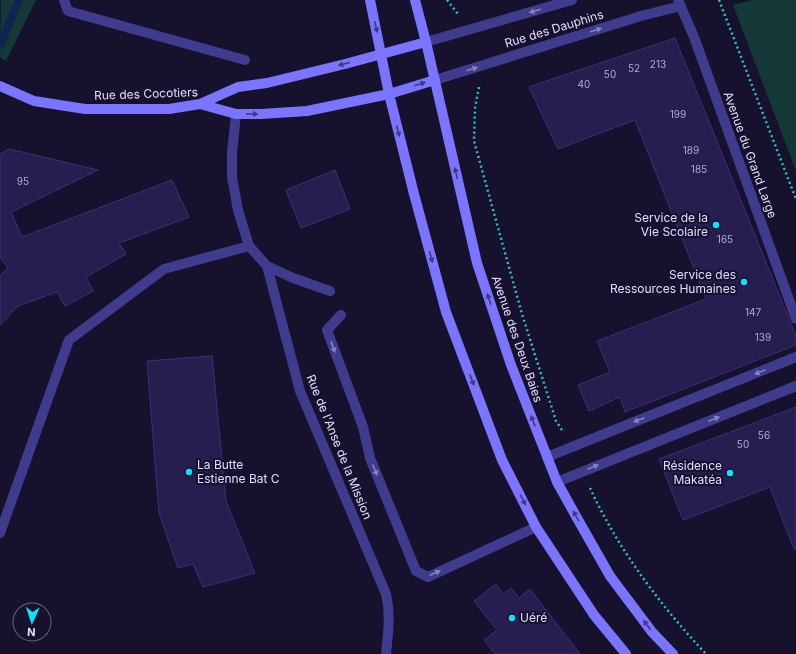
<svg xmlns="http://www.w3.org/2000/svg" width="796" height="654" viewBox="0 0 796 654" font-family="Inter,sans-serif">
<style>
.green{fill:#143737}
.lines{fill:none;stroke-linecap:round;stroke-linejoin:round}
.stream{stroke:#0c2551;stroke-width:8}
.building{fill:#271d4f;stroke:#3e2e7b}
.path{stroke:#2ec2bb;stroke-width:2.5;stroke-dasharray:2 3;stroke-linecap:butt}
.lane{stroke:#3f3b8d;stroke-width:10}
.street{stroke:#3f3b8d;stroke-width:10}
.secondary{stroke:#7a74ff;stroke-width:10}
.oneway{fill:#8884c0}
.oneway2{fill:#3e3981}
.poi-dot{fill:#09e3ff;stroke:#16112d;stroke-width:1.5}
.labels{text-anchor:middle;stroke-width:4;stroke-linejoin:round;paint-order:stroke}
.number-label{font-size:10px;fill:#b3add3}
.street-label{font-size:12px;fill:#e2ddff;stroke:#16112d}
.poi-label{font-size:12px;fill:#e2ddff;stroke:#16112d;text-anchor:end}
</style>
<rect width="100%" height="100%" fill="#16112d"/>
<path class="green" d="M1,0H36L6,61L0,57Z
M752,0H796V171L733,5Z"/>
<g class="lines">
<path class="stream" d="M0,45L19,0"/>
</g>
<path class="building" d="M675,38L796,336V345L625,412L620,397L589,411L578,385L610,372L597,341L706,299L635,120L558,149L529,87Z
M9,149L98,170L11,212L22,237L172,180L189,217L119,243L126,254L86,277L93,291L65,306L57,292L18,306L0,325V276L8,267L0,258V154Z
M335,170L350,209L301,228L286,190Z
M212,356L226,501L255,573L203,587L193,564L178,568L159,513L147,361Z
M796,407V549H794L770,487L683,520L659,459Z
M496,584L503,594L511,588L519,598L530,589L580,654H495L484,640L497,630L474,601Z"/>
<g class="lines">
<path class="path" d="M447,0L458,14
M719,0L796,199
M479,87L475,108L474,141L522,314L556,421L562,430
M590,488C618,549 660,605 706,654"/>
<path class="lane" d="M64,0L68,11L245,60
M267,266L293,278L330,291
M341,315L327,330L363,427L370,458L416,571L428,577L536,527"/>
<path class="street" d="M678,0L694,37L796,319
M426,42L572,0
M435,80L641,16L681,6
M236,114L232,153V177L238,210L249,246L267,266L300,391L386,594C391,615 388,633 386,654
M547,457L796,357
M557,482L796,386
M0,533L69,340L164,269L249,246"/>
<path class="secondary" d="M370,0L389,94L414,194L446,312L502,460L536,527L594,615L626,654
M415,0L426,42L477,263L511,365L557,482L577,518L610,576L652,632L673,654
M0,86L34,101L85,109H169L200,104L236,114H261L307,111L389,94L435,80
M200,104L238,87L267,83L345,64L426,42"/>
</g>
<defs><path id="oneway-solid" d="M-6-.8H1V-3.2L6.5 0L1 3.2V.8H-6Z"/></defs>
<g class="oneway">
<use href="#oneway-solid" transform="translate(535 11) rotate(164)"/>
<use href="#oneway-solid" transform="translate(596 30) rotate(-17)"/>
<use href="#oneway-solid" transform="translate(472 69) rotate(-17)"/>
<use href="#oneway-solid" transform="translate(333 347) rotate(70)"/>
<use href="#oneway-solid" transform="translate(760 372) rotate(158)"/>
<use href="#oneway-solid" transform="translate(714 419) rotate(-22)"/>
<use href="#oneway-solid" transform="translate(639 420) rotate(159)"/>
<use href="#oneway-solid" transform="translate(593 467) rotate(-22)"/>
<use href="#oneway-solid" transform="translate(375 470) rotate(68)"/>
<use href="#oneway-solid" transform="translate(435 573) rotate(-25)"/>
</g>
<g class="oneway2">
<use href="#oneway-solid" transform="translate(376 27) rotate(78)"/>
<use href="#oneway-solid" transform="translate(344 64) rotate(166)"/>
<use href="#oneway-solid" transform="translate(420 84) rotate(-17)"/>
<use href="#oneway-solid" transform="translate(252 114) rotate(1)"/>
<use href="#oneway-solid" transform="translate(398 131) rotate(76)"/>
<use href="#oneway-solid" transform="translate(456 173) rotate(-103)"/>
<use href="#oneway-solid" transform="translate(431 257) rotate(75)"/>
<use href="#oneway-solid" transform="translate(489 299) rotate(-108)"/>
<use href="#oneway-solid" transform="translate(472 380) rotate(69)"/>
<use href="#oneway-solid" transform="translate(533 421) rotate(-112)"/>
<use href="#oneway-solid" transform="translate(523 500) rotate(63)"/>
<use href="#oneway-solid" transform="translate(576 516) rotate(-119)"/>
<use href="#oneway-solid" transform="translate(647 625) rotate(-127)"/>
</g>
<g class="poi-dot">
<circle cx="716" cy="225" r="4"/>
<circle cx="744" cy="282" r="4"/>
<circle cx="189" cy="472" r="4"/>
<circle cx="730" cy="473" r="4"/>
<circle cx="512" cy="618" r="4"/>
</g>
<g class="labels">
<g class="number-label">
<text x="658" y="68">213</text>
<text x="634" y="72">52</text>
<text x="610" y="78">50</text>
<text x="584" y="88">40</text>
<text x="678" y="118">199</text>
<text x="691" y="154">189</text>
<text x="699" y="173">185</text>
<text x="23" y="185">95</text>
<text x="725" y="243">165</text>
<text x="753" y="316">147</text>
<text x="763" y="341">139</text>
<text x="764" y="439">56</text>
<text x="743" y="448">50</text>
</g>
<g class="street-label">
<text transform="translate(554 29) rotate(-17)" y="4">Rue des Dauphins</text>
<text transform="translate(146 94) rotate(-2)" y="4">Rue des Cocotiers</text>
<text transform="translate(750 155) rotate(70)" y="4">Avenue du Grand Large</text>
<text transform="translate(517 339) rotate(71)" y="4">Avenue des Deux Baies</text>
<text transform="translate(339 447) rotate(68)" y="4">Rue de l'Anse de la Mission</text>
</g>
<g class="poi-label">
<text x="708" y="222">Service de la<tspan x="708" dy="14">Vie Scolaire</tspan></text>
<text x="736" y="279">Service des<tspan x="736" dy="14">Ressources Humaines</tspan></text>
<text x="197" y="469" text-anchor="start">La Butte<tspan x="197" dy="14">Estienne Bat C</tspan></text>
<text x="722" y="470">Résidence<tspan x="722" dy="14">Makatéa</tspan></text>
<text x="520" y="622" text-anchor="start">Uéré</text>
</g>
</g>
<g transform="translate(32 622) rotate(183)"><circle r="19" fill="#16112d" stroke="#686381"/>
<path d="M0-3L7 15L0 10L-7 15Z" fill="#09e3ff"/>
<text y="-6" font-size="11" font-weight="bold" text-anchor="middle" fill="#e2ddff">N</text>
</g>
</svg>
